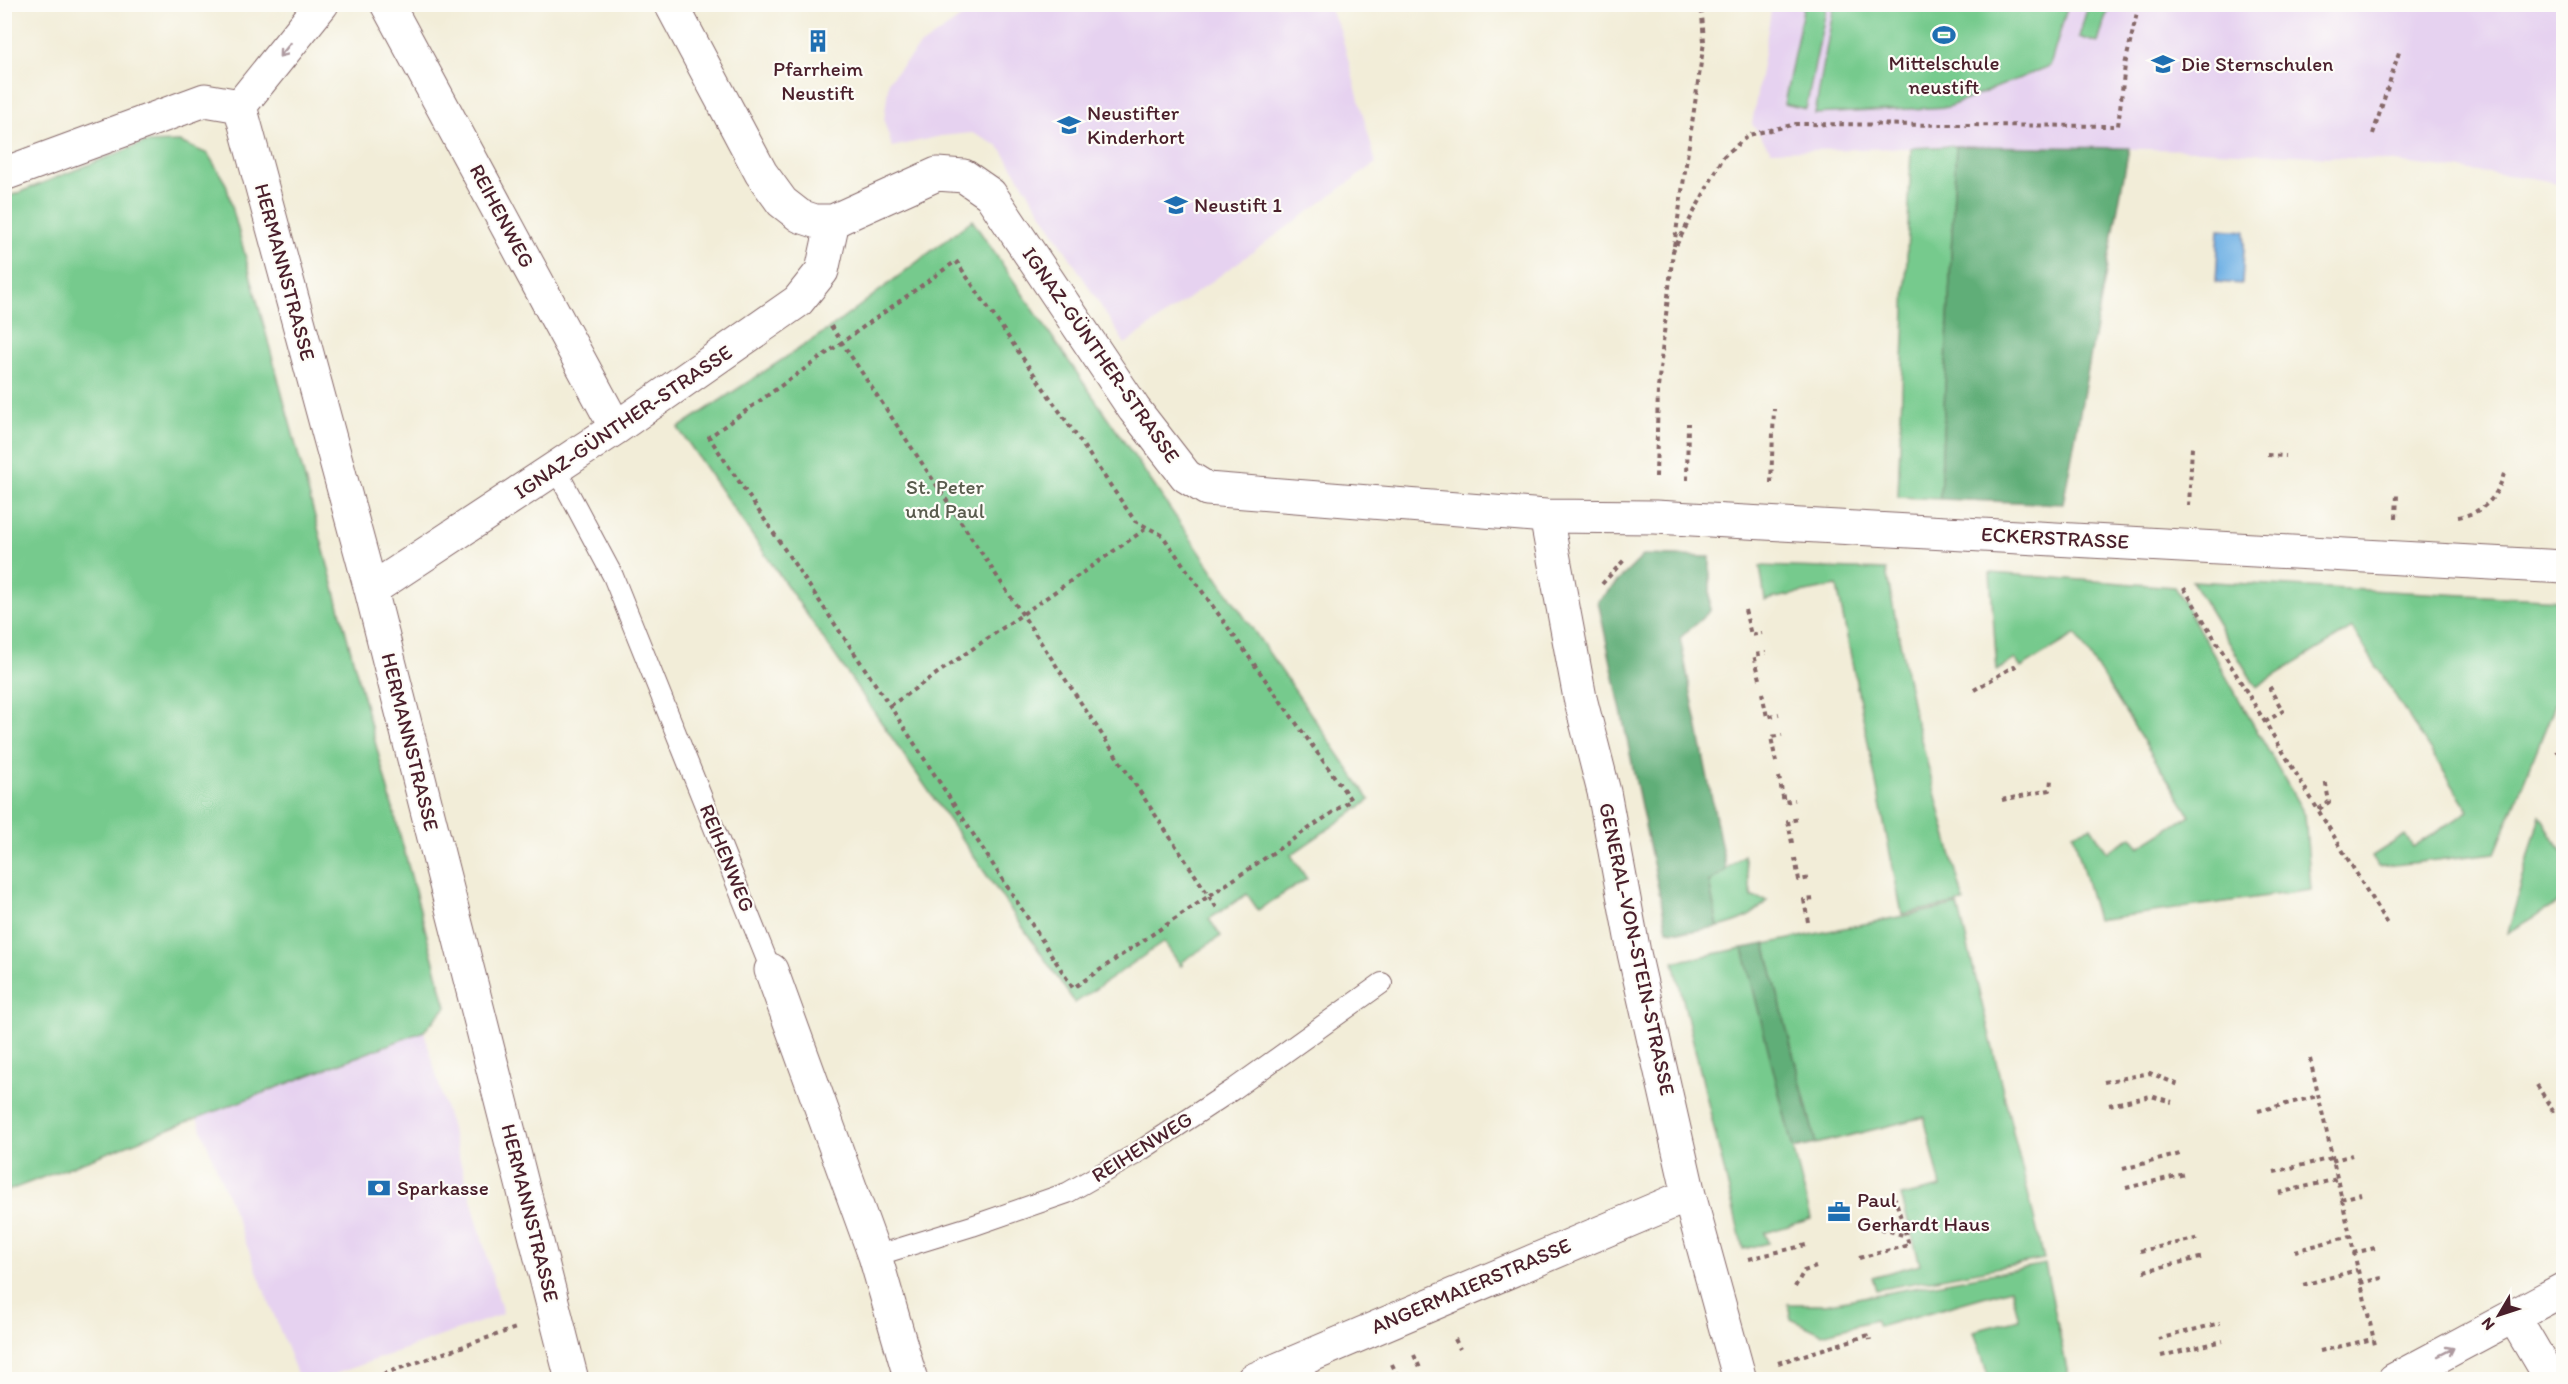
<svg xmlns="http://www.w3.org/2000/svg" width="2568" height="1384" viewBox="0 0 2568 1384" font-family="Itim,sans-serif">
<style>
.built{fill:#e6d2f0}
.green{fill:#76ca8d;stroke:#60745c;stroke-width:1.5}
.forest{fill:#60ae78;stroke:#556652;stroke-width:1.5}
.water{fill:#72b2e5;stroke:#5e6888;stroke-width:1.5}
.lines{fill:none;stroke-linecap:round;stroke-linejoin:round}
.service-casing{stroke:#856768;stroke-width:22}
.minor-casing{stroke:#856768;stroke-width:35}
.path{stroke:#856768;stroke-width:4;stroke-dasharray:4.5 4.5;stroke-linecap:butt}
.service{stroke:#fff;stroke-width:20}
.minor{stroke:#fff;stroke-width:33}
.oneway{stroke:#ae9aa0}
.labels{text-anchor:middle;stroke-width:4.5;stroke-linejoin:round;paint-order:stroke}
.poi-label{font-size:21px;fill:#4a1f2b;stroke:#fdfcf7;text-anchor:start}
.street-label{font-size:21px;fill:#4a1f2b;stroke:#fdfcf7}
.park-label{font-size:21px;fill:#595b4d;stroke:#fdfcf7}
</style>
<rect width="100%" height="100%" fill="#fdfcf7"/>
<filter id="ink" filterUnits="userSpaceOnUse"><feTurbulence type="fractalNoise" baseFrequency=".0167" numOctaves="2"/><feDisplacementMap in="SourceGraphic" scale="12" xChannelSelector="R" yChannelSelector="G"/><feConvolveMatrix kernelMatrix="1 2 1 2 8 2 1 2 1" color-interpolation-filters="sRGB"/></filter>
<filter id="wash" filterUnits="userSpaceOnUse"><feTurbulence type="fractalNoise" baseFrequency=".008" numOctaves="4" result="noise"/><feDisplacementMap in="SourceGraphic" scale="24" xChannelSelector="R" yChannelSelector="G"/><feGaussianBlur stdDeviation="1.35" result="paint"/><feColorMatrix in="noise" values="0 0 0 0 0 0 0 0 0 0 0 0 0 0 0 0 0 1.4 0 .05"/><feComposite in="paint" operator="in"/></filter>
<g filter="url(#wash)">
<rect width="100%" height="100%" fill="#f2edd8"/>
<path class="built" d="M981,4L1327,5L1340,29L1376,163L1125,344L999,146L972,133L941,136L892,147L884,121L889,80L920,46Z
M1772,5H2563V184L2532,178L2368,159L2199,150L1991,146L1771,151L1752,124Z
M424,1031L503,1314L321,1379H299L197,1118Z"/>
<path class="green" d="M1804,5H1827L1806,109L1784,104Z
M1834,5V4L2068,5L2050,66L1948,107L1815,114Z
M2088,5H2109L2098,43L2079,37Z
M180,142L208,154L226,184L446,1007L424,1031L5,1192V198L143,143Z
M1956,146L1940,499L1898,497L1911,148Z
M972,220L1370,800L1291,855L1307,879L1258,910L1247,894L1209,919L1221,936L1182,962L1183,964L1181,966L1164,942L1075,1003L678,428L832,327Z
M1760,566L1886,570L1914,713L1964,902L1902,914L1837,586L1765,600Z
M1990,573L2175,587L2305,815L2311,890L2097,920L2073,833L2091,827L2107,852L2132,837L2139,847L2190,815L2076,634L2021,668L2015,659L1997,671Z
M2192,581L2563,600V685L2495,853L2378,867L2372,856L2405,835L2413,847L2469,811L2352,628L2256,687Z
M2540,815L2563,854V900L2508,933Z
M1744,855L1752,897L1767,900C1754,917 1738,922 1718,927L1709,882Z
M1958,905L2044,1259L1876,1290L1872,1277L1920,1264L1901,1196L1941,1187L1924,1117L1816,1144L1765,944Z
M1743,948L1811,1219L1765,1233L1768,1243L1743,1249L1674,962Z
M2045,1264L2069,1379H1989L1974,1331L2019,1319L2011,1289L1878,1327L1875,1320L1822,1334L1791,1319L1788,1304H1825Z"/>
<path class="forest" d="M1956,146L2129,148L2063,504L1940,499Z
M1644,555L1710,557V611L1680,638L1726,870L1709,882L1718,927L1687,932L1667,930L1598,601Z
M1765,944L1816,1144L1793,1149L1743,948Z"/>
<path class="water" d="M2219,229L2245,231L2242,284L2216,282Z"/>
</g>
<g filter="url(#ink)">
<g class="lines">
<g class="service-casing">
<path id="service" d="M556,469L613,576L771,970
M875,1256L972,1226L1067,1193L1134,1155L1234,1089L1382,983"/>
</g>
<g class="minor-casing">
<path id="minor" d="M387,4L616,428
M671,4L761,173L782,202L800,216L815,221H833L937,174L964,176L990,194L1134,409L1186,476L1207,489L1546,516L1655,517L2564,567
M240,106L371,590L572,1380
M240,106L322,4
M4,174L205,100L240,106
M1546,516L1580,698L1604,792L1634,953L1689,1195L1740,1380
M371,590L616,428L798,301L822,271L833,221
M771,970L875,1256L911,1380
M2514,1317L2551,1380
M1253,1380L1689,1195
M2394,1380L2564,1289"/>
</g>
<path class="path" d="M2373,134L2400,49
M1674,246L1704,42L1702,14L1698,4
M956,261L1135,521L1162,535L1351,800L1073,988L890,706L709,437Z
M831,326L1219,911
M2267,455L2286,456
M1656,477L1658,388L1673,251L1724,156L1749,135L1796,124L2118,126L2125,65L2139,4
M1687,480L1688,423
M1771,483L1774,409
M2189,506L2192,447
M2458,517C2485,513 2500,494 2505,469
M2396,518L2397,494
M1602,584L1625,559
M2184,588L2387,924
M1745,610L1751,635L1762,633
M1760,679L1754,655L1766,653
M1974,690L2014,666L2017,671
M1762,693L1767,717L1779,714
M890,706L1147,528
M2265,722L2283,711L2270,689L2275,686
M2557,750L2564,760
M1776,762L1771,737L1782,735
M1779,777L1784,802L1795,800
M2002,800L2050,790L2051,779
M2319,809L2329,802L2325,779
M1792,843L1788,821L1799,819
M1795,858L1799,880L1810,878
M1808,922L1804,900L1815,899
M2310,1059L2375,1345
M2104,1082L2150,1073L2179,1085
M2537,1085L2553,1111L2564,1105
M2109,1105L2151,1096L2172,1102
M2258,1111L2318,1096
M2332,1161L2352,1155
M2123,1169L2180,1154
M2274,1172L2332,1158
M2126,1188L2185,1174
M2279,1193L2337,1179
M2341,1199L2361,1194
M1872,1226L1906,1236
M2140,1251L2200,1238
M2295,1251L2350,1236
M2353,1253L2375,1248
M1859,1258L1909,1245L1895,1198
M1749,1259L1810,1244
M2144,1271L2204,1257
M2360,1283L2382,1278
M2303,1285L2357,1270
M1795,1287L1804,1271L1816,1267
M1455,1339L1460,1349
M2158,1339L2220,1323
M2320,1351L2373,1339
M1414,1355L1420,1368
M2161,1356L2223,1341
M1778,1363L1869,1335L1870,1340
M1392,1364L1398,1377
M366,1380L516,1328"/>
<use href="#service" class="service"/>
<use href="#minor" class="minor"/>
</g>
<defs><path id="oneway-shaft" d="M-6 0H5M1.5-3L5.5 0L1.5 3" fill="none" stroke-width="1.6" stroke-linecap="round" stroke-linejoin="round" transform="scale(1.5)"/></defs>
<g class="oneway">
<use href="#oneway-shaft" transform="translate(285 50) rotate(129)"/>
<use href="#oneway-shaft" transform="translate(2446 1352) rotate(-27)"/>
</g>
</g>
<defs>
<g id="stadium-bare" transform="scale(1.8)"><path d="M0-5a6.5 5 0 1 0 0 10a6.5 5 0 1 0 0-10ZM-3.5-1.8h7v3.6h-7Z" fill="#1f6fb2" stroke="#fdfcf7" stroke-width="2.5" paint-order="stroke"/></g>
<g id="building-bare" transform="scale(1.8)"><path d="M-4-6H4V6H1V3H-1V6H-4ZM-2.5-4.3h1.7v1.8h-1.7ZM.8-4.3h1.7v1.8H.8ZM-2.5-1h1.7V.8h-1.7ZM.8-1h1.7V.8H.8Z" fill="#1f6fb2" stroke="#fdfcf7" stroke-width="2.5" paint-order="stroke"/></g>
<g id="school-bare" transform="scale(1.8)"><path d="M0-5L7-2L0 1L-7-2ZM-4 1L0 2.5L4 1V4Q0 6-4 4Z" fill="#1f6fb2" stroke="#fdfcf7" stroke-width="2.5" paint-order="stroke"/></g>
<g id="bank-bare" transform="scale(1.8)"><path d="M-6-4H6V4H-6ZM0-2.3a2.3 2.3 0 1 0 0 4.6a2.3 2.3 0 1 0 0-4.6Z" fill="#1f6fb2" stroke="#fdfcf7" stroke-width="2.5" paint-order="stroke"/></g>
<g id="office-bare" transform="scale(1.8)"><path d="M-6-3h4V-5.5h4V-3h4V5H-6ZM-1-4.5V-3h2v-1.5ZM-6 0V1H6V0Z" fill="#1f6fb2" stroke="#fdfcf7" stroke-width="2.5" paint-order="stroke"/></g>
</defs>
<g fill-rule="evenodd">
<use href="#stadium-bare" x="1944" y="35"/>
<use href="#building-bare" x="818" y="41"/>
<use href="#school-bare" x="2163" y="64"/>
<use href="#school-bare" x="1069" y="125"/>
<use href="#school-bare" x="1176" y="205"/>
<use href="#bank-bare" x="379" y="1188"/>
<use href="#office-bare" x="1839" y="1212"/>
</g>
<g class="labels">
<g class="poi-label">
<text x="1944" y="70" text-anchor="middle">Mittelschule<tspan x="1944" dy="24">neustift</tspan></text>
<text x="2181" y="71">Die Sternschulen</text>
<text x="818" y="76" text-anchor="middle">Pfarrheim<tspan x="818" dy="24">Neustift</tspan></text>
<text x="1087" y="120">Neustifter<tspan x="1087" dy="24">Kinderhort</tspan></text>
<text x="1194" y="212">Neustift 1</text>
<text x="397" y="1195">Sparkasse</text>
<text x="1857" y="1207">Paul<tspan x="1857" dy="24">Gerhardt Haus</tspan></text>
</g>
<g class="street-label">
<text transform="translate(502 216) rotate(62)" y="7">REIHENWEG</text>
<text transform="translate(285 272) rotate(75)" y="7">HERMANNSTRASSE</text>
<text transform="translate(1101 355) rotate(55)" y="7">IGNAZ-GÜNTHER-STRASSE</text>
<text transform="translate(623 422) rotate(-34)" y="7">IGNAZ-GÜNTHER-STRASSE</text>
<text transform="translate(2055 538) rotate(3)" y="7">ECKERSTRASSE</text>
<text transform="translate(410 742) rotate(76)" y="7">HERMANNSTRASSE</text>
<text transform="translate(727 858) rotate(68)" y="7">REIHENWEG</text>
<text transform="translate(1637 949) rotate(78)" y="7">GENERAL-VON-STEIN-STRASSE</text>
<text transform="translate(1142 1147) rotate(-32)" y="7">REIHENWEG</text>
<text transform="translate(530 1213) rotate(76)" y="7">HERMANNSTRASSE</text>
<text transform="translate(1471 1286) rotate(-23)" y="7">ANGERMAIERSTRASSE</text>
</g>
<g class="park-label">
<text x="945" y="494">St. Peter<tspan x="945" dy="24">und Paul</tspan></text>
</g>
</g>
<rect width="2568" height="1384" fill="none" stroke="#fdfcf7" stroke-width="24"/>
<g transform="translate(2499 1315) rotate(231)" stroke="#fdfcf7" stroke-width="4.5" paint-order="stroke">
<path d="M0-4.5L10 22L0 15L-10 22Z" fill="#4a1f2b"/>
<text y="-9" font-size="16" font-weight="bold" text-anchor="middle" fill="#4a1f2b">N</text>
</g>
</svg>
